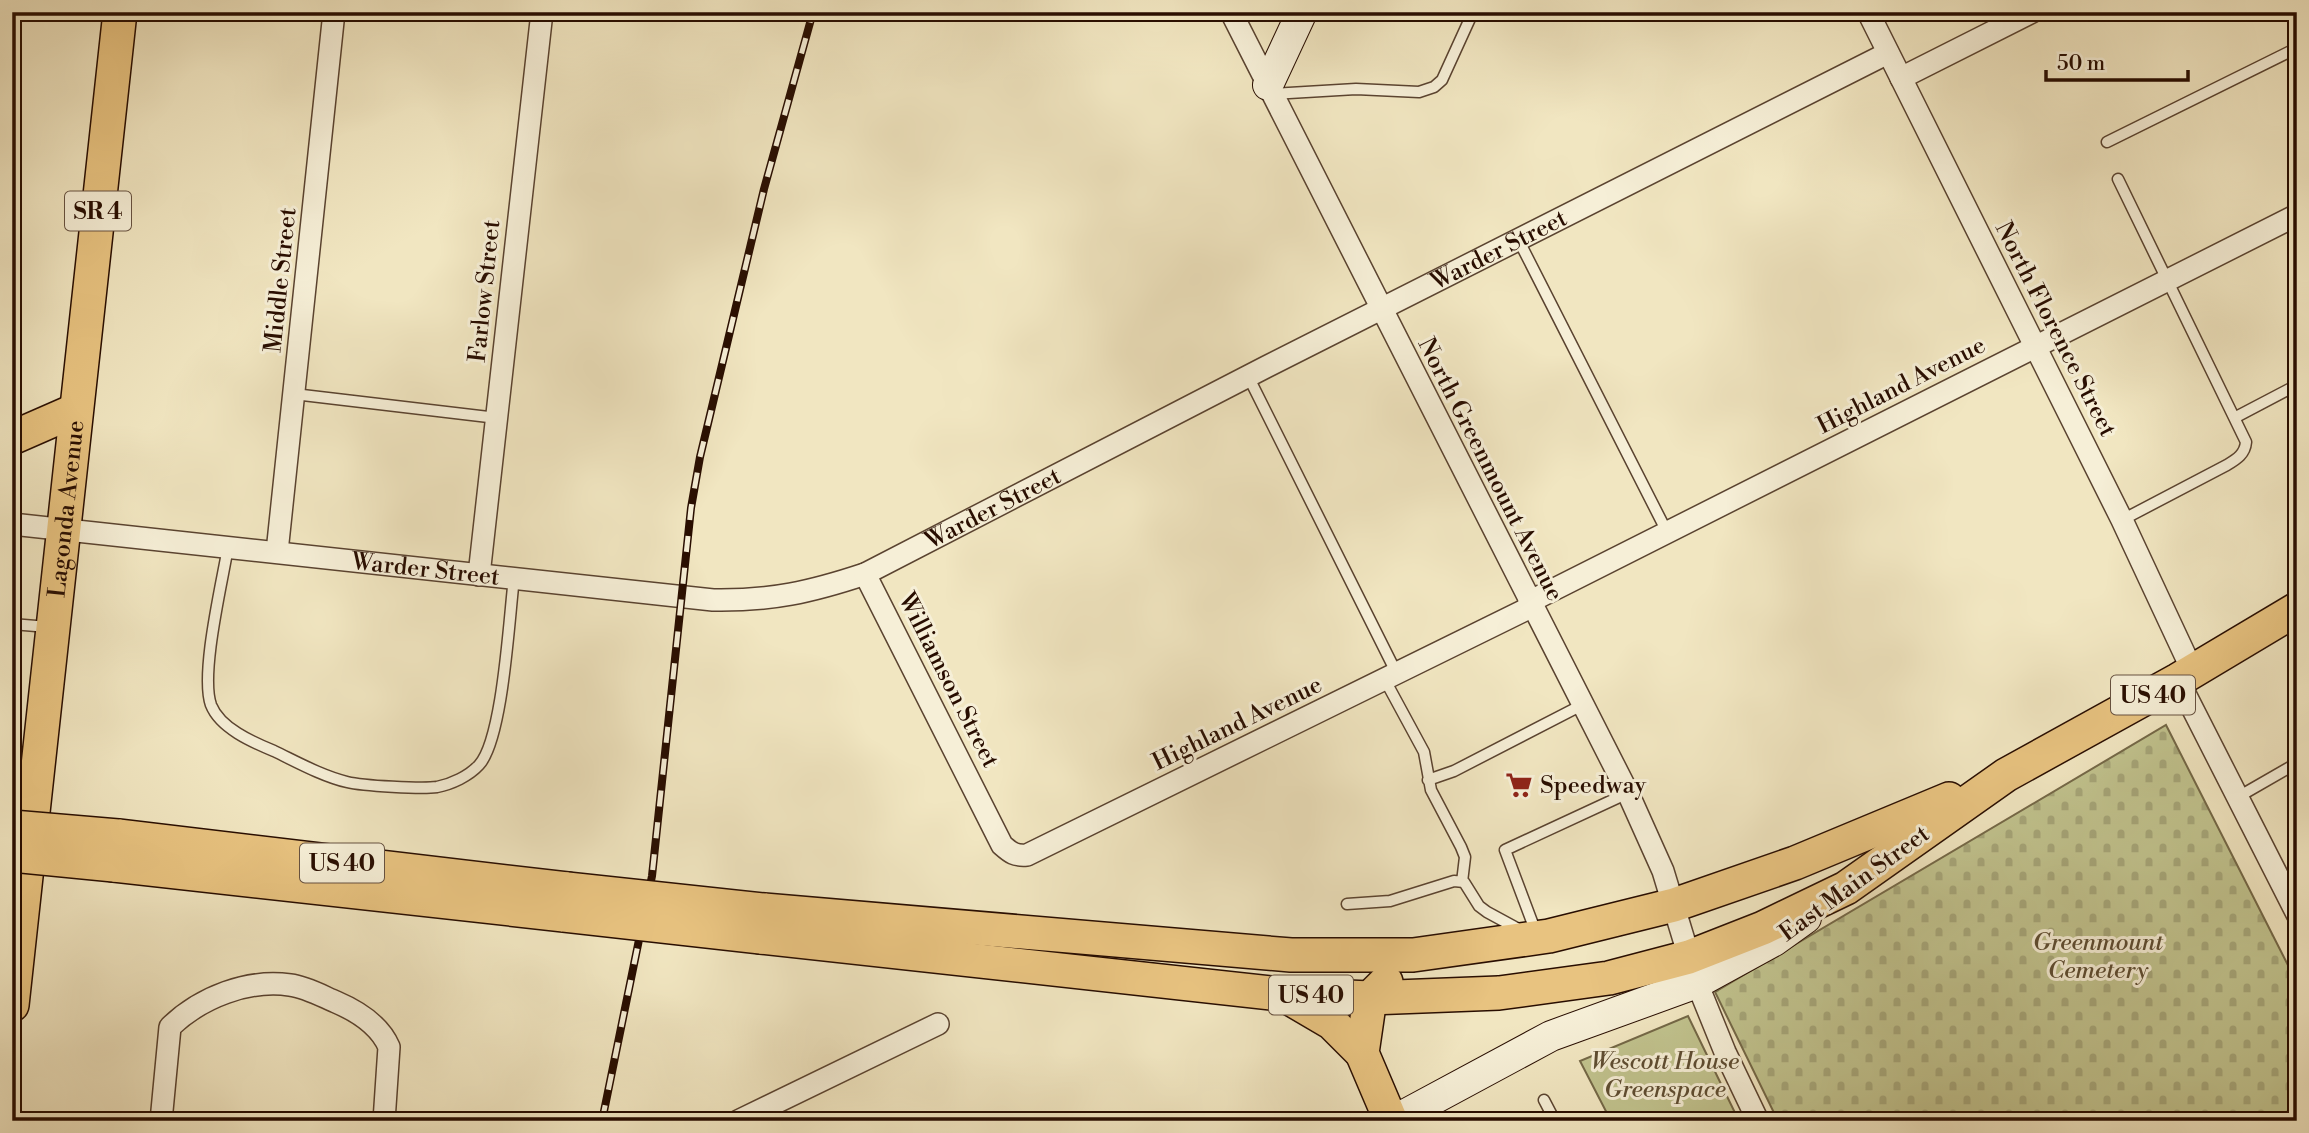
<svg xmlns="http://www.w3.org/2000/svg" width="2309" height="1133" viewBox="0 0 2309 1133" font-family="'Libre Bodoni',serif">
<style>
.cemetery{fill:url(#cemetery-stones);stroke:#746847;stroke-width:2}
.green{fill:#c1c38e;stroke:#746847;stroke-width:2}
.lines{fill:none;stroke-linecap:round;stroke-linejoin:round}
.lane-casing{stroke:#5a4330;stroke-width:13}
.street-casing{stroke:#5a4330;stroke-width:24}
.secondary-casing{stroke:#280d00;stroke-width:32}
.primary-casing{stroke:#280d00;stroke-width:36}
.lane{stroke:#f6efd7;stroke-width:10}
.street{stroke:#f6efd7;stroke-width:21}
.secondary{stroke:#f6efd7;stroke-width:30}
.primary{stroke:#e8c380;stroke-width:33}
.rail-casing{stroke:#280d00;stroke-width:8}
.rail{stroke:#f6efd7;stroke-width:5;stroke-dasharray:16;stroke-linecap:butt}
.primary-bridge-casing{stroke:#280d00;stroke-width:36;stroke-linecap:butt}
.primary-bridge{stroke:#e8c380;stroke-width:33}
.labels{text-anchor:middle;stroke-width:6;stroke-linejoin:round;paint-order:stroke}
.shield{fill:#f6efd7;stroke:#665140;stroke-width:2}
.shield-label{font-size:23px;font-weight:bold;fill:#280d00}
.street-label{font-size:24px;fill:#280d00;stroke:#f6efd7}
.poi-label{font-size:24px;fill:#280d00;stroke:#f6efd7;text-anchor:start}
.park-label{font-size:24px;font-style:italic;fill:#5e4d32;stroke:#f6efd7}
</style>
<defs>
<pattern id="cemetery-stones" width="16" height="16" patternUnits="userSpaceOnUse" patternTransform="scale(1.75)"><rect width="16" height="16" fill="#c1c38e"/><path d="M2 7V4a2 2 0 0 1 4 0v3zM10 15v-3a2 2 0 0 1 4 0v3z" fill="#a6a679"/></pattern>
</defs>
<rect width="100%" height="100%" fill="#f1e6c1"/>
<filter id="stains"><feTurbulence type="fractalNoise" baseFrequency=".00286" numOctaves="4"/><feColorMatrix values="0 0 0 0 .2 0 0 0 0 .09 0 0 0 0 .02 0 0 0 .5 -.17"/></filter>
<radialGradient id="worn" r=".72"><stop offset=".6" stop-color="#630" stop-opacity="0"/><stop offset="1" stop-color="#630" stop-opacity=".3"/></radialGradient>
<path class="cemetery" d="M2166,725L2297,983V1121H1778L1715,992Z"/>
<path class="green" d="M1688,1016L1739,1121H1611L1580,1061Z"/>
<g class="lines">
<g class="lane-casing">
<path id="lane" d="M1272,94L1356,89L1419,92L1434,87L1442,80L1473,12
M2107,142L2297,48
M2118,179L2246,442C2245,454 2237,459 2227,465L2122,520
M1518,239L1667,532
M1248,376L1397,674
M294,394L497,418
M2236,417L2297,385
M228,547C222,583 200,674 211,705C220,728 252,742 274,751C297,762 322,776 347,782C363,786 422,789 437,787C452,784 469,776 479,765C503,739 509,618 514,578
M12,624L48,627
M1385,680L1424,752L1431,790L1461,847L1465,857L1462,882
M1428,780L1454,771L1582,705
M2238,797L2297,763
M1347,904L1390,901L1454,881L1464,882L1479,906L1487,912L1522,931
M1537,935L1505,850L1628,793
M1544,1100L1555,1121"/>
</g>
<g class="street-casing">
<g id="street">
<path d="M1231,12L1628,793L1663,871L1697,983L1725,1052L1758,1121"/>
<path d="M1868,12L2122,520L2193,672"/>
<path d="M1901,78L2032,12"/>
<path id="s1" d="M12,524L713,600C771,601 811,592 865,574L1266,367L1888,53"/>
<path d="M277,552L334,12"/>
<path d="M865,574L1002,845C1011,853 1015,856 1027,855L1531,607"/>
<path d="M479,575L542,12"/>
<path d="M1529,602L2297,215"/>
<path d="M2178,680L2297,914"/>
<path d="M161,1121L170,1027C201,997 248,979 290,985C306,987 322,996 336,1002C357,1011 380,1026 389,1047L384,1121"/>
<path d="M738,1121L938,1024"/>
</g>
</g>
<g class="secondary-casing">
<path id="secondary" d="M1268,85L1302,12
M1393,1121L1551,1036L1697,983L1774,941L1806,918"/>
</g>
<g class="primary-casing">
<g id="primary">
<path d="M12,438L76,410"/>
<path d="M118,836L567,889"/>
<path d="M114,865L564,915"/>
<path d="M764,910L1291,955H1413L1549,936L1674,905L1795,863L1949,799"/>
<path d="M761,937L1280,994L1370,998L1499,993L1609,978L1689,957L1763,928L1846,888L2006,775L2178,680L2297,609"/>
<path d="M1386,982L1370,998L1362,1053L1391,1121"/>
<path d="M1286,996L1332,1023L1362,1053"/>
<path id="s2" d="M12,1005L120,12"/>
</g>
</g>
<use href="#lane" class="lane"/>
<use href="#street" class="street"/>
<use href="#secondary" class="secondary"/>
<use href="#primary" class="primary"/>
<g class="rail-casing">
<path id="rail" d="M602,1121L652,876L691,508L700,457L764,189L813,12"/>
</g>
<use href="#rail" class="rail"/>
<g class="primary-bridge-casing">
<path id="primary-bridge" d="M12,827L118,836
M12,855L114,865
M567,889L764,910
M564,915L761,937"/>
</g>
<use href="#primary-bridge" class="primary-bridge"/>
</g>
<defs>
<g id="supermarket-bare" transform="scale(2.1)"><path d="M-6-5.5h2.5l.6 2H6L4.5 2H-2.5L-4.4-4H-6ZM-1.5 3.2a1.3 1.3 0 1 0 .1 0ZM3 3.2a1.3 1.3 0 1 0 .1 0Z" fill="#8f2418" stroke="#f6efd7" stroke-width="2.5" paint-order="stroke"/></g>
</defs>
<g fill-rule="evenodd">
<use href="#supermarket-bare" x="1519" y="785"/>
</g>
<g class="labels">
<g class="shield">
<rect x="65" y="191.5" width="66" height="39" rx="5"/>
<rect x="2111" y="675.5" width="84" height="39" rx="5"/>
<rect x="300" y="843.5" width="84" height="39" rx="5"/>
<rect x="1269" y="975.5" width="84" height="39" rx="5"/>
</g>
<g class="shield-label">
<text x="98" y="219">SR 4</text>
<text x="2153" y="703">US 40</text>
<text x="342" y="871">US 40</text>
<text x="1311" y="1003">US 40</text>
</g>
<g class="street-label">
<text dy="8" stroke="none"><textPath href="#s1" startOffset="1572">Warder Street</textPath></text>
<text transform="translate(280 280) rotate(-84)" y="8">Middle Street</text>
<text transform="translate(484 291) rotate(-84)" y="8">Farlow Street</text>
<text transform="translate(2056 329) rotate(63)" y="8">North Florence Street</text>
<text transform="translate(1901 385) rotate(-27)" y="8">Highland Avenue</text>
<text transform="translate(1491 469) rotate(63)" y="8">North Greenmount Avenue</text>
<text dy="8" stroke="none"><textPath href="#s2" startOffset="499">Lagonda Avenue</textPath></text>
<text dy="8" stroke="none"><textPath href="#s1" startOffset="1004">Warder Street</textPath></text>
<text dy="8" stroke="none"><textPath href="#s1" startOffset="416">Warder Street</textPath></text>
<text transform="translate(949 680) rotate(63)" y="8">Williamson Street</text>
<text transform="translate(1237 723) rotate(-26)" y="8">Highland Avenue</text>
<text transform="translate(1854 883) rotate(-36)" y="8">East Main Street</text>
</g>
<g class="poi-label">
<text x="1540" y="793">Speedway</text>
</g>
<g class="park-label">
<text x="2098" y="950">Greenmount<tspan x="2098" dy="28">Cemetery</tspan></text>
<text x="1665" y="1069">Wescott House<tspan x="1665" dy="28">Greenspace</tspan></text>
</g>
</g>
<rect width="2309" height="1133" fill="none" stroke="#f1e6c1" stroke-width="42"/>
<rect x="14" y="14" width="2281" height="1105" fill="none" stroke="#280d00" stroke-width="3.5"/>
<rect x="21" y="21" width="2267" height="1091" fill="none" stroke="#280d00" stroke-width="2"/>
<path d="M2046 70v10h142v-10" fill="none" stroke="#280d00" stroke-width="3.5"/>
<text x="2057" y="70" font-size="21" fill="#280d00" stroke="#f6efd7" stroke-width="5" paint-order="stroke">50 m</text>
<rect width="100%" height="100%" filter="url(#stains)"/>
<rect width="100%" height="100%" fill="url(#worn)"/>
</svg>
